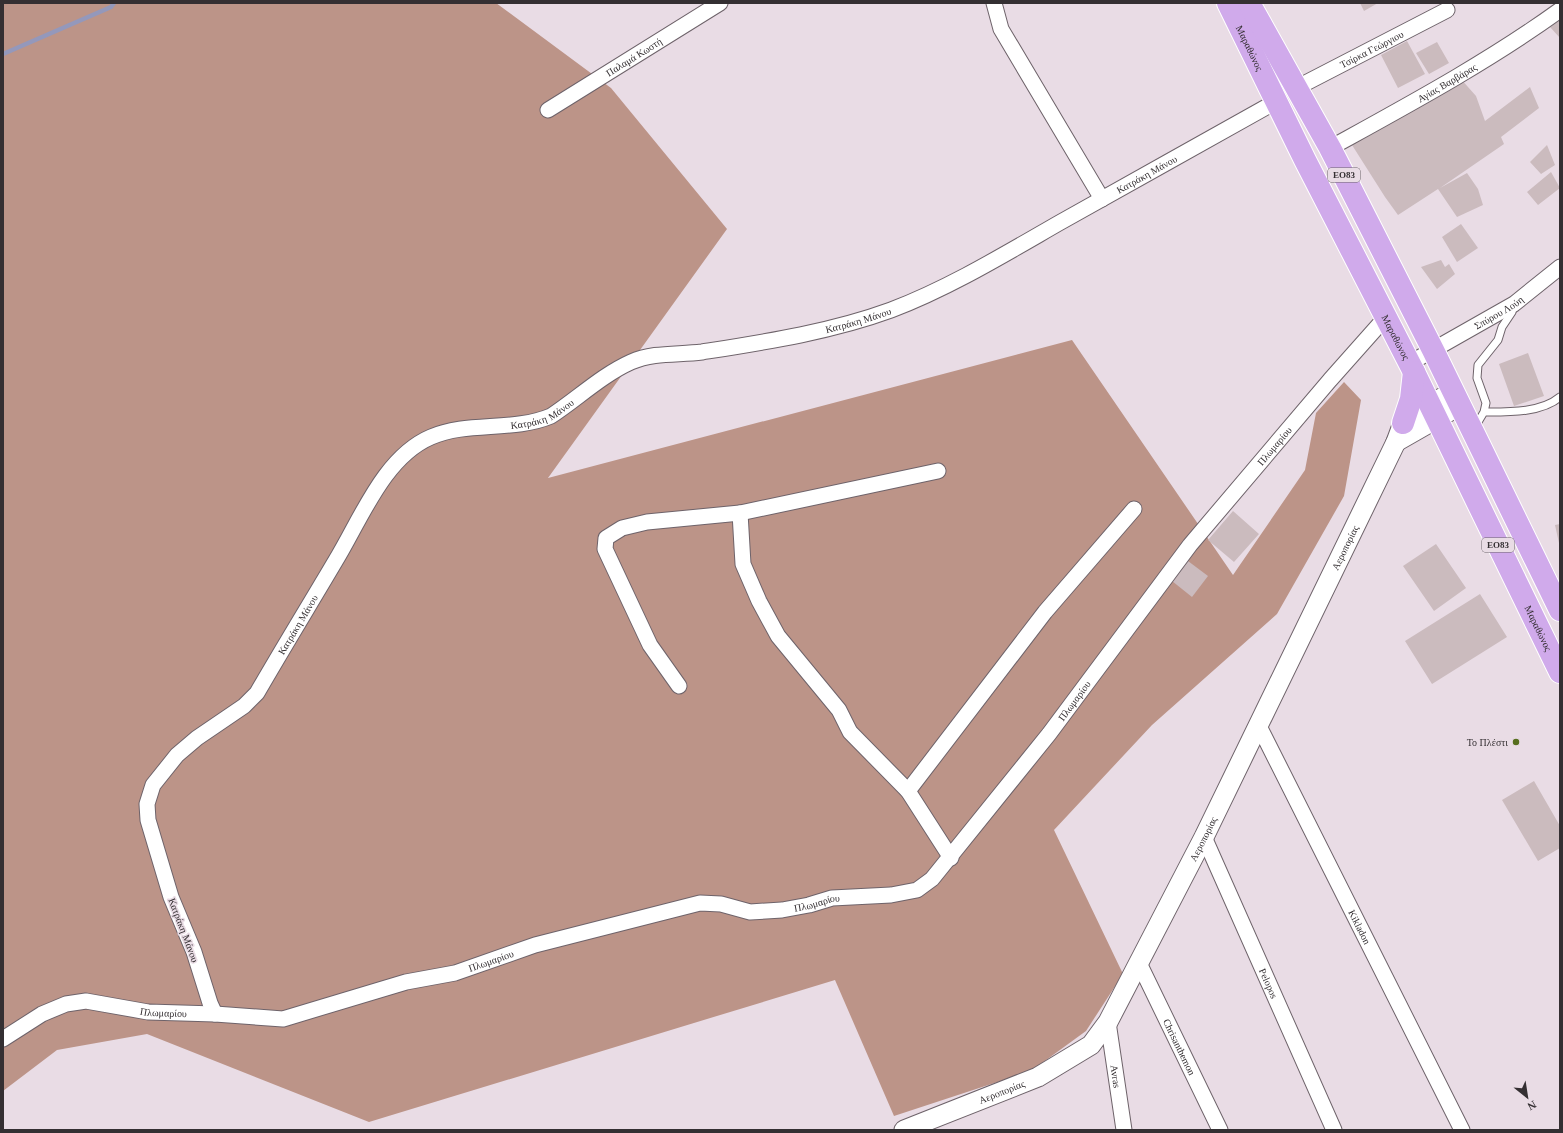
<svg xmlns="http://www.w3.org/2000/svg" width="1563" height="1133" viewBox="0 0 1563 1133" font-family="Georgia,serif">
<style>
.forest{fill:#bc9488}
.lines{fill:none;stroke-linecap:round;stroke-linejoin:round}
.stream{stroke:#9498bb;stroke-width:4.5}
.building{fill:#cbbbbe}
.service-casing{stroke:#6e636a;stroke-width:9}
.minor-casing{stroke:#6e636a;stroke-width:17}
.tertiary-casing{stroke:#6e636a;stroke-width:21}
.primary-casing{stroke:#fff;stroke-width:24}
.service{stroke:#fff;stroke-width:7}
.minor{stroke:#fff;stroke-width:15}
.tertiary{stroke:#fff;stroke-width:19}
.primary{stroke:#d0aaeb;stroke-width:22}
.poi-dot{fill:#566d1d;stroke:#e9dce5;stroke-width:1.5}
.labels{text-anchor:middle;stroke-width:3;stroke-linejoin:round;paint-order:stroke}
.shield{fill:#e9dce5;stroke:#6a6368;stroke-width:1}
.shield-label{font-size:9px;font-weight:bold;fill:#342f32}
.street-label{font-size:10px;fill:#342f32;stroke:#e9dce5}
.poi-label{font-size:10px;fill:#342f32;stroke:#e9dce5;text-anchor:end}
</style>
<rect width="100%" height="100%" fill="#e9dce5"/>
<path class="forest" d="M3,3H496L611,88L727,229L548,478L1072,340L1233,575L1305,470L1316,413L1344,382L1361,400L1344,496L1277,614L1152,725L1054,830L1123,974L1086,1031L1031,1071L894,1116L835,980L369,1122L147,1034L57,1050L3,1091Z"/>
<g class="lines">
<path class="stream" d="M3,54L111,7L114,3"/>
</g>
<path class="building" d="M1360,3H1378L1364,11Z
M1559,21H1560V38L1550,27Z
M1407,41L1425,74L1398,88L1381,55Z
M1437,42L1449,63L1429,74L1416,53Z
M1460,78L1476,96L1485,121L1530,87L1539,108L1501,137L1504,144L1440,188L1467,173L1478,189L1483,205L1457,217L1438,189L1398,215L1385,197L1352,145Z
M1547,145L1555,165L1541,174L1530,162Z
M1551,172L1560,188L1538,205L1527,192Z
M1461,224L1478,248L1457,262L1442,237Z
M1441,260L1445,267L1449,264L1455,274L1437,289L1421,267Z
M1528,353L1544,396L1514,406L1499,364Z
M1233,511L1259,534L1234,562L1208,540Z
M1560,524V543H1559L1555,525Z
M1436,544L1466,588L1434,611L1403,566Z
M1188,561L1208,576L1192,597L1172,581Z
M1480,594L1507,637L1432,684L1405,641Z
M1534,781L1560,826V848L1538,861L1502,800Z"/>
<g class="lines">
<g class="service-casing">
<path id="service" d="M1484,412C1508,412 1541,413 1560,397
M1477,428L1478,422L1484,412L1486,403L1477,378L1478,365L1498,340L1502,327L1512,312L1513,307"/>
</g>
<g class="minor-casing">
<g id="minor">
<path d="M994,3L1001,29L1102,199"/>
<path id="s1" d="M1296,88L1447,10"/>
<path id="s2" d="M548,110L720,3"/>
<path id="s3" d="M1330,148C1408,105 1488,62 1560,10"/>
<path id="s4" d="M1410,363L1514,304L1560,267"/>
<path d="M740,513L743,564L759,601L778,636L839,710L850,732L908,791L951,858"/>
<path d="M679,686L650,645L605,549L606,538L622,528L647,522L740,513L938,471"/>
<path id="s5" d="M1258,724L1462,1130"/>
<path d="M908,791L1045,612L1134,509"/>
<path id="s6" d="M1204,837L1334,1130"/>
<path id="s7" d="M1139,963L1220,1130"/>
<path id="s8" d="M215,1014L210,1003L194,952L171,897L148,820L147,804L153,785L177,755L197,738L244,706L257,693C283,648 310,604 336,560C361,519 384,457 431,437C467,421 513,432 551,416C577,399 602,375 631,362C654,352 678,355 702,352C765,342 831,332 891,310C949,288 1005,254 1059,223C1132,182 1204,142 1277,101"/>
<path id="s9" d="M1108,1022L1124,1130"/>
<path id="s10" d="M3,1039L42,1014L66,1004L86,1001L148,1012L215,1014L283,1019L406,982L455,973L535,945L700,903L721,904L750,912L782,910L809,905L832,898L891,895L917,890L932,879L1049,734L1190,545L1330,380L1386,317"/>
</g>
</g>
<g class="tertiary-casing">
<g id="tertiary">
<path d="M1396,442L1459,406"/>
<path id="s11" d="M904,1130L1038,1077L1091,1045L1108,1022L1204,837L1396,442L1403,423L1430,404L1453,392"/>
</g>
</g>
<g class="primary-casing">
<g id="primary">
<path id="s12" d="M1228,3L1305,160L1414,372L1560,672"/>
<path d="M1249,3L1330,148L1433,350L1560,610"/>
<path d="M1403,423L1411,399L1414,372"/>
</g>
</g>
<use href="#service" class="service"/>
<use href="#minor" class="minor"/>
<use href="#tertiary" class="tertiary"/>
<use href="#primary" class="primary"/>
</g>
<circle class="poi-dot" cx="1516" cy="742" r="4"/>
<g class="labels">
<g class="shield">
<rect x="1328" y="168" width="32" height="14" rx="3"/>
<rect x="1482" y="538" width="32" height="14" rx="3"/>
</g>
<g class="shield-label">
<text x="1344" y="178">ΕΟ83</text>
<text x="1498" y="548">ΕΟ83</text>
</g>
<g class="street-label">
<text dy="4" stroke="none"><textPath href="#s12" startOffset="50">Μαραθώνος</textPath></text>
<text dy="4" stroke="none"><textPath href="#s1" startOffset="85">Τσίρκα Γεώργιου</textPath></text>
<text dy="4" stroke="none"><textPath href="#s2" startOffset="101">Παλαμά Κωστή</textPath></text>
<text dy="4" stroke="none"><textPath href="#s3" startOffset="134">Αγίας Βαρβάρας</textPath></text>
<text dy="4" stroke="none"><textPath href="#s8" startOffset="1469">Κατράκη Μάνου</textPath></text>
<text dy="4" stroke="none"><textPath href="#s4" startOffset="102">Σπύρου Λούη</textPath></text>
<text dy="4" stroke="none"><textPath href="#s8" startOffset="1145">Κατράκη Μάνου</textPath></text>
<text dy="4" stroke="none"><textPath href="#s12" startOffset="374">Μαραθώνος</textPath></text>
<text dy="4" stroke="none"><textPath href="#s8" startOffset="809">Κατράκη Μάνου</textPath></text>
<text dy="4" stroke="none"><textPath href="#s10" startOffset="1515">Πλωμαρίου</textPath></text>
<text dy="4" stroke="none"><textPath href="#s11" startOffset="765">Αεροπορίας</textPath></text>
<text dy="4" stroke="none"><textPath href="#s8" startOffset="461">Κατράκη Μάνου</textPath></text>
<text dy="4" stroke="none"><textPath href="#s12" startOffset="698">Μαραθώνος</textPath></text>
<text dy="4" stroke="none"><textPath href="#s10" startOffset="1191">Πλωμαρίου</textPath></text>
<text dy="4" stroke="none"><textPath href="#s11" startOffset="441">Αεροπορίας</textPath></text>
<text dy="4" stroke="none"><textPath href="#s10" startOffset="843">Πλωμαρίου</textPath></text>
<text dy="4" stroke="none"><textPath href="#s5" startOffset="227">Kikladon</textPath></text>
<text transform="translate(184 930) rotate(69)" y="4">Κατράκη Μάνου</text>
<text dy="4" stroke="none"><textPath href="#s10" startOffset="507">Πλωμαρίου</textPath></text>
<text dy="4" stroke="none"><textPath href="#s6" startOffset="160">Pelopos</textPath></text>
<text dy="4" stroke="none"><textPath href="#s10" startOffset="171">Πλωμαρίου</textPath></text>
<text dy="4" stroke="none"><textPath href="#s7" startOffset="93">Chrisanthemon</textPath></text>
<text dy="4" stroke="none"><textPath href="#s9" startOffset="55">Avras</textPath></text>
<text dy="4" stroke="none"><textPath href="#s11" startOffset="105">Αεροπορίας</textPath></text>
</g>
<g class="poi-label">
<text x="1508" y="746">Το Πλέστι</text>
</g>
</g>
<rect width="1563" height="1133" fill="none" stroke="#342f32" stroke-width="8"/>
<g transform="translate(1527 1097) rotate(150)" stroke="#e9dce5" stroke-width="3" paint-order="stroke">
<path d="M0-3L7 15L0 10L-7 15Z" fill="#342f32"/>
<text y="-6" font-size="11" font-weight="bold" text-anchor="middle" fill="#342f32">N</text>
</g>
</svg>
